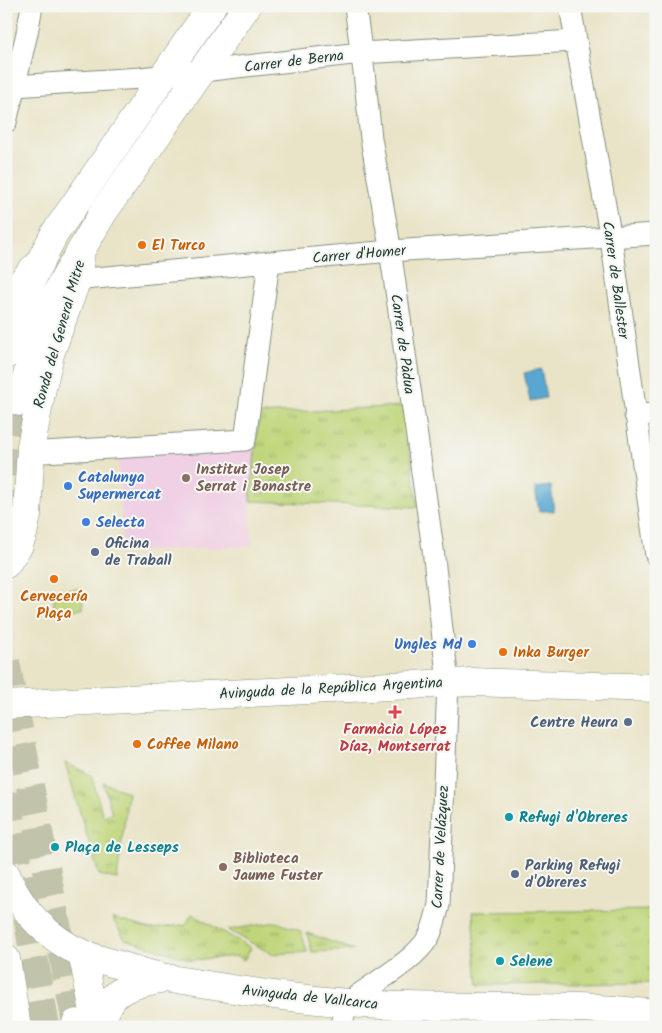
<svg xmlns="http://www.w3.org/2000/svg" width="662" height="1033" viewBox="0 0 662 1033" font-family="Kalam,sans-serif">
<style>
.built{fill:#f0d0e4}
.grass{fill:url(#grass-tufts);stroke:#6f8956}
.pitch{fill:#bfd579;stroke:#6f8956}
.water{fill:#58a7d2;stroke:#3c7283}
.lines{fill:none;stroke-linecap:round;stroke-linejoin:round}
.primary-tunnel{stroke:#c1c3aa;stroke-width:28;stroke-dasharray:28 14;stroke-linecap:butt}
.minor-casing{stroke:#84907e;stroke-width:23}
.secondary-casing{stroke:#84907e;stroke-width:29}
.primary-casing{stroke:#84907e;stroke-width:29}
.minor{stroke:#fff;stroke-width:21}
.secondary{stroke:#fff;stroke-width:28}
.primary{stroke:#fff;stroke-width:28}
.food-dot{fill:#e8710a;stroke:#f6f6f2;stroke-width:2}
.education-dot{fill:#8d6e63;stroke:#f6f6f2;stroke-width:2}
.shop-dot{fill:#3f7fe0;stroke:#f6f6f2;stroke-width:2}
.service-dot{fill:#5c6f8a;stroke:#f6f6f2;stroke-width:2}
.health-dot{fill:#e0444e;stroke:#f6f6f2;stroke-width:2}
.culture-dot{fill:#0f9aa8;stroke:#f6f6f2;stroke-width:2}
.labels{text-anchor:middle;stroke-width:4;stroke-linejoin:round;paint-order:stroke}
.street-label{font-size:15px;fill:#1f3d34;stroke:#f6f6f2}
.food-label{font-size:15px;font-weight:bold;fill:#c56008;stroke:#f6f6f2;text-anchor:start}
.education-label{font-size:15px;font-weight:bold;fill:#785e54;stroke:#f6f6f2;text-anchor:start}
.shop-label{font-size:15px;font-weight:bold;fill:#366cbe;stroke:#f6f6f2;text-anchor:start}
.service-label{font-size:15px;font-weight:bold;fill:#4e5e75;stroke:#f6f6f2;text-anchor:start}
.health-label{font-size:15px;font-weight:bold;fill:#be3a42;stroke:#f6f6f2}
.culture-label{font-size:15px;font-weight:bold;fill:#0d838f;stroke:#f6f6f2;text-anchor:start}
</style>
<defs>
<pattern id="grass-tufts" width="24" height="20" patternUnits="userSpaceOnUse" patternTransform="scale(1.25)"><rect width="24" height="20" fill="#bfd579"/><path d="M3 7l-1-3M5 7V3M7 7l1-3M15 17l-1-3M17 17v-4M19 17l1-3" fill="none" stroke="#9bae64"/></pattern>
</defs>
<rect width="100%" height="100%" fill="#f6f6f2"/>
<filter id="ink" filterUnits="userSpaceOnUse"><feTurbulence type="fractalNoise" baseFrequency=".02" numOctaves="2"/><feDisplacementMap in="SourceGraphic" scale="10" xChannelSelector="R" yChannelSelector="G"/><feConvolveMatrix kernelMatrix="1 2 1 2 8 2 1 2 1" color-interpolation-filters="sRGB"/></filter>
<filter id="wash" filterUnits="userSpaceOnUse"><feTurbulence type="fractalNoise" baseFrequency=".0096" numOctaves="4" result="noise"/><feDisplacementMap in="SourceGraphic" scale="20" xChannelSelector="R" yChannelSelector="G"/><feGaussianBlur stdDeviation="1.12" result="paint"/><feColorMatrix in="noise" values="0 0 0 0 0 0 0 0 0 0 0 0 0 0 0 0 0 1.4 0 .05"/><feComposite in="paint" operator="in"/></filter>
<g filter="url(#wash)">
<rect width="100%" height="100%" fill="#e9e4c7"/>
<path class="built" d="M256,447L250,501L252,546L123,552L118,454Z"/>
<path class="grass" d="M403,406L418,507L250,501L259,414Z
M65,763L91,775L103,816L112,813L103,782L128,793L117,879L99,875Z
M656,910V983L479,985L473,912Z
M192,914L251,948L244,960L237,956L192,960L125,939L112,918L150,929L182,925L185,926Z
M276,922L301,931L307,952L272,954L228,930Z
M307,933L354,950L312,952Z"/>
<path class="pitch" d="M82,589L83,609L54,610V590Z"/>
<path class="water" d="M541,369L546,398L530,401L524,373Z
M551,486L554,511H539L535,488Z"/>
</g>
<g filter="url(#ink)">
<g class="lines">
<path class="primary-tunnel" d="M6,518L11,458L20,402
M6,662L76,1023
M6,793L46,1027"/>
<g class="minor-casing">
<path id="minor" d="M570,6L612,245L656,555
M14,86L141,78L361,53L575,41
M6,122L27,33L32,6
M63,281L390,251L656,234
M635,415L656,414
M31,446L37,450L44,452L245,440L269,262
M342,1027C343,1014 347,1005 357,996C378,980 414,961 428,938C434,928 436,915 439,905L448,683L433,549L388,235L371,138L364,72L355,6"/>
</g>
<g class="secondary-casing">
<path id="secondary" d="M6,304L14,291L33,269
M6,564L19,545L23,534L27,515L31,446L42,388L50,354L77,279L80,260
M6,705L472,682L656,688
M6,874C18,905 41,930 69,947C82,954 97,959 112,963C130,968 148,975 166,978C180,981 194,983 207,985C275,996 342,1005 410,1006C492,1008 575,1004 656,1014"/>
</g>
<g class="primary-casing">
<path id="primary" d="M6,355C17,312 34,271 55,233L212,6
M20,402L34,349L50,307L63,281L103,213L247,6
M81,953L85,967L97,1027
M6,959L17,1027
M76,1023L77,1027
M103,1027C104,988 134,984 165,978"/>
</g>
<use href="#minor" class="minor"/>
<use href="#secondary" class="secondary"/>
<use href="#primary" class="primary"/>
</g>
</g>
<g class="food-dot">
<circle cx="142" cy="245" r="5"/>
<circle cx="54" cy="579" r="5"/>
<circle cx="503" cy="652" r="5"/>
<circle cx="137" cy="744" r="5"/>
</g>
<g class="education-dot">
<circle cx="186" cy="478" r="5"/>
<circle cx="223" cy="867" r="5"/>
</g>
<g class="shop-dot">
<circle cx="68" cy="486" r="5"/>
<circle cx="86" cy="522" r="5"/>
<circle cx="472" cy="644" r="5"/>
</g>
<g class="service-dot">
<circle cx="95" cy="552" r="5"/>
<circle cx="628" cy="722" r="5"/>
<circle cx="515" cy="874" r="5"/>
</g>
<path class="health-dot" d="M392.5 704.5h5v5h5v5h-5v5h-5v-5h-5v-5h5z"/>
<g class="culture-dot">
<circle cx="509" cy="817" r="5"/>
<circle cx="55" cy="847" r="5"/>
<circle cx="500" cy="961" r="5"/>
</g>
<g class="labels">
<g class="street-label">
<text transform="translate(294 61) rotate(-7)" y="5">Carrer de Berna</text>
<text transform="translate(359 254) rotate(-5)" y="5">Carrer d'Homer</text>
<text transform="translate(616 280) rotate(82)" y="5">Carrer de Ballester</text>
<text transform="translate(59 334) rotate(-74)" y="5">Ronda del General Mitre</text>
<text transform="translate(403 344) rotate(82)" y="5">Carrer de Pàdua</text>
<text transform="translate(331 688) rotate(-3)" y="5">Avinguda de la República Argentina</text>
<text transform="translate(440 847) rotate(-87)" y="5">Carrer de Velázquez</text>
<text transform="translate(310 997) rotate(6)" y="5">Avinguda de Vallcarca</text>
</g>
<g class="food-label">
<text x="152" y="250">El Turco</text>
<text x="54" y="601" text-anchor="middle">Cervecería<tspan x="54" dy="17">Plaça</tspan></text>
<text x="513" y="657">Inka Burger</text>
<text x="147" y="749">Coffee Milano</text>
</g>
<g class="education-label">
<text x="196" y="474">Institut Josep<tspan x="196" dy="17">Serrat i Bonastre</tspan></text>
<text x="233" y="863">Biblioteca<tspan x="233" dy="17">Jaume Fuster</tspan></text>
</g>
<g class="shop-label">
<text x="78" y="482">Catalunya<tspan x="78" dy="17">Supermercat</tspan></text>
<text x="96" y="527">Selecta</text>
<text x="462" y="649" text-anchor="end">Ungles Md</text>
</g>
<g class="service-label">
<text x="105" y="548">Oficina<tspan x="105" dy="17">de Traball</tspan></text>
<text x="618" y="727" text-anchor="end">Centre Heura</text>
<text x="525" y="870">Parking Refugi<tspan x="525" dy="17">d'Obreres</tspan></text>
</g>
<g class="health-label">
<text x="395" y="734">Farmàcia López<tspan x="395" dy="17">Díaz, Montserrat</tspan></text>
</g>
<g class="culture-label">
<text x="519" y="822">Refugi d'Obreres</text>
<text x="65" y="852">Plaça de Lesseps</text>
<text x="510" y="966">Selene</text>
</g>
</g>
<rect width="662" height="1033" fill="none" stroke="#f6f6f2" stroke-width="25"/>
</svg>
